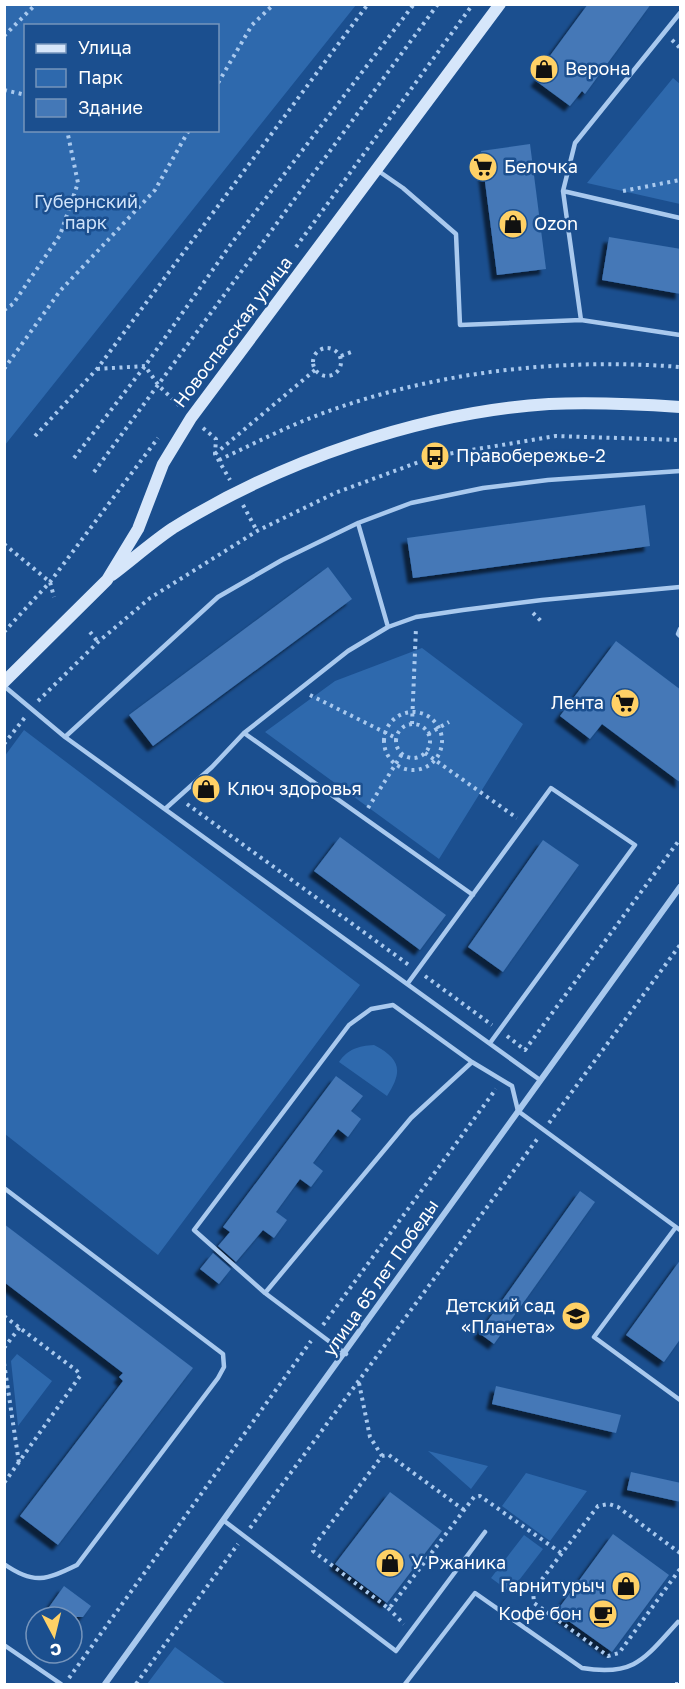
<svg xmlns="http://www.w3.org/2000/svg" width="685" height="1689" viewBox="0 0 685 1689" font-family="'Golos Text',sans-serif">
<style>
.green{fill:#2e69ad;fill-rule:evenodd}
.building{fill:#4478b7;filter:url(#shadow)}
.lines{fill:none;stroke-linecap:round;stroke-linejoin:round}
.path{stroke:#a9c9ee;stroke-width:4;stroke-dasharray:3 4.5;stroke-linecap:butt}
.lane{stroke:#a9c9ee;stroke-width:4.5}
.street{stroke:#a9c9ee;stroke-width:6}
.secondary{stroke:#d6e6fa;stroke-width:12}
.labels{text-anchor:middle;stroke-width:5;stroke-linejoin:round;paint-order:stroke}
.poi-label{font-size:18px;fill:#fff;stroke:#1b4f8f;text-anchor:start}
.park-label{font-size:18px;fill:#cfe3fa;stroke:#1b4f8f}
.street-label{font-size:18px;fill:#fff;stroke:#1b4f8f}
</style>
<defs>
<filter id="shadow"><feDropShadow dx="-5.5" dy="5.5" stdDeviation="1.5" flood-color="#0009"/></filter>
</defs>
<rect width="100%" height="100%" fill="#1b4f8f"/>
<path class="green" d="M5,4L356,5L5,445L4,5ZM26,26H218V130H26Z
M673,78L680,84V204L587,183Z
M422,648L523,724L439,859L265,732L335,681Z
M24,730L360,985L158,1255L5,1134L4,757Z
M374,1045C401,1059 403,1071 387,1096L339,1062C348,1049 358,1046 374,1045Z
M17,1354L52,1381L18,1426L11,1361Z
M428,1451L488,1466L471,1489Z
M526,1473L587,1491L550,1541L502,1506Z
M524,1535L543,1549L510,1592L491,1578Z
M175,1647L226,1684H147Z"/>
<path class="building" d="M588,4H651L585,94L582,91L570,106L536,81L552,59L549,57Z
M530,144L546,269L497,275L481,151Z
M609,237L681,249V294L602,280Z
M645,505L650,546L413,578L407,538Z
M328,567L352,599L153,746L129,715Z
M616,641L681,690V783L602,724L590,739L560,716Z
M340,837L446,915L420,950L314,871Z
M543,840L579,865L503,972L468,947Z
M336,1076L363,1096L351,1111L361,1119L348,1137L338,1129L313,1163L323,1171L311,1187L300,1179L276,1212L287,1220L274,1238L263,1230L236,1262L218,1246L230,1232L223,1227Z
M580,1191L595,1202L494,1344L479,1333Z
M4,1224L193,1368L58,1545L20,1516L123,1381L119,1377L123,1373L4,1282Z
M213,1253L231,1269L219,1284L200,1269Z
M681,1259V1338L664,1362L626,1335Z
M496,1386L621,1415L616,1433L492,1404Z
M631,1472L681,1483V1502L627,1490Z
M390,1492L442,1531L387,1603L335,1564Z
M613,1534L669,1575L612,1652L556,1612Z
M64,1586L91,1606L83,1617H42Z"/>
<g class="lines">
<path class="path" d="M4,36L36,4
M672,40L680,48
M218,83L252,25L274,4
M4,90L26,95
M623,191L680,180
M296,247L473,4
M4,310L13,304L60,235L78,183L67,130
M313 362a14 14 0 1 1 28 0a14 14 0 1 1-28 0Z
M341,356L354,351
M4,369L60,291L155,190L189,130
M97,369L145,366L159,386L182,408
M203,428L216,439L215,454L230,480
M35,436L97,369L368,4
M215,454L315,370
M74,458L145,366L231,244L414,4
M219,460C247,447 274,433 303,421C420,373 555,357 680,367
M94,472L438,4
M243,505L257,531
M4,544L50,582L54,597
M533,613L543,623
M4,632L50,582L158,438
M90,632L98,642
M310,695L396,738
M38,701L98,642L150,598L257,531L335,493L435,456L556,436L680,440
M384 741a29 29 0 1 1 58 0a29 29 0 1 1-58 0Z
M412,724L416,627
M396 741a17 17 0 1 1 34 0a17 17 0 1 1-34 0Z
M428,734L449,722
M4,744L26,716
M425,753L517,818
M187,804L409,965
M368,808L402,754
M425,976L492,1025
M507,1036L525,1050L680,839
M549,1123L680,945
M4,1316L77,1371L80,1376L4,1483
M323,1325L496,1089
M4,1348L20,1327
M4,1363L19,1463
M359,1383L370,1437L382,1456
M464,1510L389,1455L382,1456L313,1547V1551L388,1608L392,1605L474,1497L480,1496L561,1553
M250,1528L538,1138
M680,1553L618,1507L609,1504L598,1506L533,1591L534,1603L608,1656L619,1653L680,1569
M388,1608L404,1624
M69,1678L311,1341
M136,1684L238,1544
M675,1684H680"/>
<path class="lane" d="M377,170L403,188L456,234L460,325L581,320L680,335
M563,191L680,218
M581,320L563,191L575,143L680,13
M358,523L388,627
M680,629L678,634L680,636
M4,686L65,737L540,1080
M244,733L473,895
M65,737L218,597L282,560L358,523L411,503L483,488L548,480L680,471
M165,809L212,767L244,733L348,651L388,627L416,617L463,610L542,600L680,587
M408,983L551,788L635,845L490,1043
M4,1188L223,1354L224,1367L218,1378L77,1565C46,1580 34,1585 4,1564
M676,1227L594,1337L680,1400
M265,1293L194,1230L349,1025L371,1009L393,1005L472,1062
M346,1354L265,1293L411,1118L472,1062L512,1086L518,1111L680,1230
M223,1520L396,1651L485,1532
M4,1645L61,1684
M405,1684L475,1593L582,1668C635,1677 645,1658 678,1622"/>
<path class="street" d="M105,1684L680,887"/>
<path class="secondary" d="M112,575C132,560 152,542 173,528C281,461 422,412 549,404C593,402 637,404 680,407
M4,682L107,580L138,529L163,464L191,418L500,4"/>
</g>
<defs>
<g id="shop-disc" transform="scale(1.5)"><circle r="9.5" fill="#ffd166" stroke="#1b4f8f"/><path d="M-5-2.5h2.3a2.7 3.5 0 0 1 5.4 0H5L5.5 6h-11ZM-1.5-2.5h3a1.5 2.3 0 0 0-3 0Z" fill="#111"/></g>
<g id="supermarket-disc" transform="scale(1.5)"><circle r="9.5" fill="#ffd166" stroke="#1b4f8f"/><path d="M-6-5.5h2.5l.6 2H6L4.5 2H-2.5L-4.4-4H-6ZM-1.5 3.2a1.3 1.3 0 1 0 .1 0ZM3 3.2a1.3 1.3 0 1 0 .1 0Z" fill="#111"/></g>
<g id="bus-disc" transform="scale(1.5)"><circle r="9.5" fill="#ffd166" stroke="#1b4f8f"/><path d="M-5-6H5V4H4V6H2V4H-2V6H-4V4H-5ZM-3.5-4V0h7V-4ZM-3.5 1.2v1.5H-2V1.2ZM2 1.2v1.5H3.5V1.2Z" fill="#111"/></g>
<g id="school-disc" transform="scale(1.5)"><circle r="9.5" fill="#ffd166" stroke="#1b4f8f"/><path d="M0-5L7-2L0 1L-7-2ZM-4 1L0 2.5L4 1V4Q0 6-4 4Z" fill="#111"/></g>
<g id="cafe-disc" transform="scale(1.5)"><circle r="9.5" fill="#ffd166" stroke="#1b4f8f"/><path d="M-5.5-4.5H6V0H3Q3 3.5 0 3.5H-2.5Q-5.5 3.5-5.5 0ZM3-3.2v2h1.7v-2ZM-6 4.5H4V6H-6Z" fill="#111"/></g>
</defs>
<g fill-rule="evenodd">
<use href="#shop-disc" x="544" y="69"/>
<use href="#supermarket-disc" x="483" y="167"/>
<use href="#shop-disc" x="513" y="224"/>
<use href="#bus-disc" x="435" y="456"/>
<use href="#supermarket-disc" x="625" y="703"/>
<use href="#shop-disc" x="206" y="789"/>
<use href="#school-disc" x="576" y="1316"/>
<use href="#shop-disc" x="390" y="1563"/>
<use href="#shop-disc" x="626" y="1586"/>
<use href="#cafe-disc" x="603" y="1614"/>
</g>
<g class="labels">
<g class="poi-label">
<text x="565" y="75">Верона</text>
<text x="504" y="173">Белочка</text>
<text x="534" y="230">Ozon</text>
<text x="456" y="462">Правобережье-2</text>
<text x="604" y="709" text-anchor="end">Лента</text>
<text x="227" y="795">Ключ здоровья</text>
<text x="555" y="1312" text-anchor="end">Детский сад<tspan x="555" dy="21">«Планета»</tspan></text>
<text x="411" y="1569">У Ржаника</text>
<text x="605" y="1592" text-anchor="end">Гарнитурыч</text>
<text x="582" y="1620" text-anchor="end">Кофе бон</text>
</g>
<g class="park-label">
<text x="86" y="208">Губернский<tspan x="86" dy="21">парк</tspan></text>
</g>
<g class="street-label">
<text transform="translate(233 332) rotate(-53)" y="6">Новоспасская улица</text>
<text transform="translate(381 1278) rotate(-55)" y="6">улица 65 лет Победы</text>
</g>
</g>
<rect width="685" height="1689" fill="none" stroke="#ffffff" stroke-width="12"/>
<rect x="24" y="24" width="195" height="108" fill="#1b4f8f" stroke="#7695bc" stroke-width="1.5"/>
<rect x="36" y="44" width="30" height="9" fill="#d6e6fa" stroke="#7695bc" stroke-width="1.5"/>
<text x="78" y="54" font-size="18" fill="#ffffff">Улица</text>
<rect x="36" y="69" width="30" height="18" fill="#2e69ad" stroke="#7695bc" stroke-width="1.5"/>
<text x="78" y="84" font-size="18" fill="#ffffff">Парк</text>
<rect x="36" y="99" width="30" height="18" fill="#4478b7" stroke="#7695bc" stroke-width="1.5"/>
<text x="78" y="114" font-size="18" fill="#ffffff">Здание</text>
<g transform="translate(54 1635) rotate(173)"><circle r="28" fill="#1b4f8f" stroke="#7695bc" stroke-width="1.5"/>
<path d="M0-4.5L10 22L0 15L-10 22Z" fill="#ffd166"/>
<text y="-9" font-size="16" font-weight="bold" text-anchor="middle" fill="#ffffff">С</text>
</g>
</svg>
